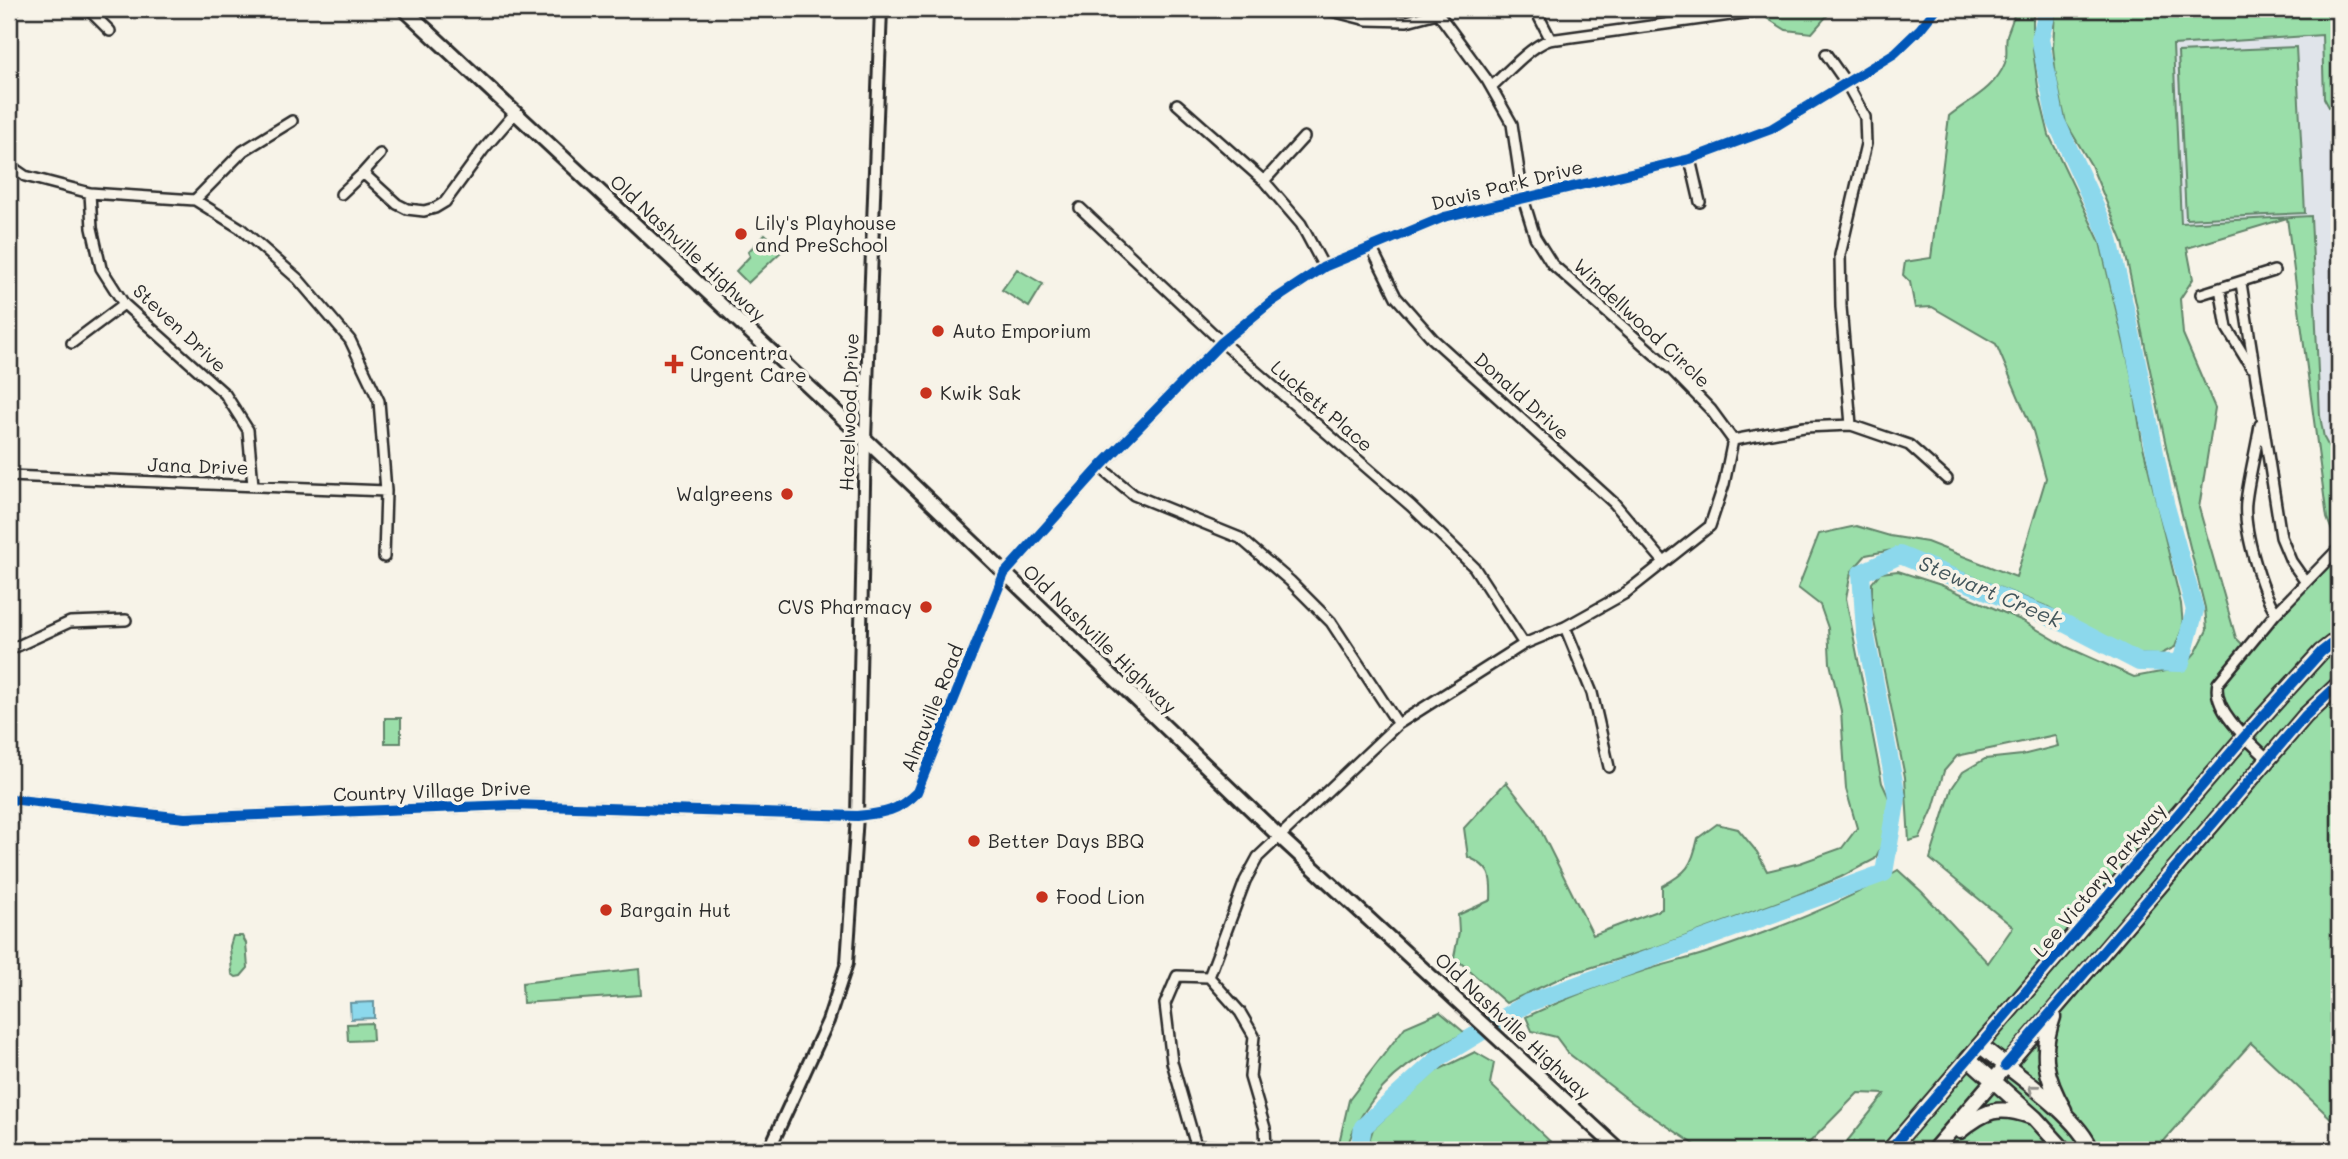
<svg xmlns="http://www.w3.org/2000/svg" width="2348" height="1159" viewBox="0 0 2348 1159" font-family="Mali,sans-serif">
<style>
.built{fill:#e0e4ea}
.green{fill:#9adea9;stroke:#62846a;stroke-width:2;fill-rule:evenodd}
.water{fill:#8cd8ec;stroke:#65939f;stroke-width:2}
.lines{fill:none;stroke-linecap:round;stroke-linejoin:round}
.river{stroke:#8cd8ec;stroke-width:18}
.minor-casing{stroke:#2b2b2b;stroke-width:14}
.tertiary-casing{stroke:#2b2b2b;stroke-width:16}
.secondary-casing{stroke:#2b2b2b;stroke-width:18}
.primary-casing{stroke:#2b2b2b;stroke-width:19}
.minor{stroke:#f7f3e8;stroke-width:9}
.tertiary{stroke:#f7f3e8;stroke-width:10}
.secondary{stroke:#f7f3e8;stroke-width:12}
.primary{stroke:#f7f3e8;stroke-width:14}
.cycleway-casing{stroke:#f7f3e8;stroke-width:15}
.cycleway{stroke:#0057b8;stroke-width:10}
.oneway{stroke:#918f8a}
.poi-dot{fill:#c8321e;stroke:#f7f3e8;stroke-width:2.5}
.labels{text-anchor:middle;stroke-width:7;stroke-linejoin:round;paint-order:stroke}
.street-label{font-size:19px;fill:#2b2b2b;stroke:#f7f3e8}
.poi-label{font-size:19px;fill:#2b2b2b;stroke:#f7f3e8;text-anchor:start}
.water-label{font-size:21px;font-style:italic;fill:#43565b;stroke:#f7f3e8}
</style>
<rect width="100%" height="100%" fill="#f7f3e8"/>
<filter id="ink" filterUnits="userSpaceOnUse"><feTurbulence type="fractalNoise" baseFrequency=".0143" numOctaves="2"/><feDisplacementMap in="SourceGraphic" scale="14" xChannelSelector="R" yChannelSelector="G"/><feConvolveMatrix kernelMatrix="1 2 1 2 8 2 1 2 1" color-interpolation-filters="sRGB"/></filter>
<g filter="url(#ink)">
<path class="built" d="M2323,35L2324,98L2329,106L2339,104V466L2324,438L2320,416L2311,217L2181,223L2173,45Z"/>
<path class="green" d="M1766,9H1833L1812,33L1786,30L1765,17Z
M2015,9H2033V50L2039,94L2049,135L2100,242L2132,377L2142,442L2181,604L2183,626L2175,647L2159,655L2136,654L2089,630L2048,607L1951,568L1897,549L1866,555L1851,572L1846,598L1882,783L1890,800L1885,839L1875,859L1841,877L1797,895L1657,947L1567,975L1506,1003L1454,957L1459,932L1458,915L1491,900C1492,876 1491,867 1468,857L1464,828L1506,782L1535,819L1593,935L1662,909V886C1687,873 1692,866 1698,838L1717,824L1738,829L1757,852L1767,871L1800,863L1842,848L1857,828L1846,789L1841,711L1830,663L1828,628L1820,605L1798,588L1819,534L1856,526L1890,536L1927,542L2016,577L2046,478L2033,431L1996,344L1932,307L1915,308L1910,282L1903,275L1905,262L1931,258L1949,116C1969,100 1995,89 2005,63C2008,55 2005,44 2007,35C2010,26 2014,19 2015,9Z
M2055,9H2339V104L2329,107L2324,98L2322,35L2173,45L2181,223L2311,216L2320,416L2324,438L2339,466V1126L2251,1043L2156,1150H1840L1885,1094L1858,1093L1802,1150H1703L1634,1104L1568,1053L1556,1037L1532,1031L1526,1017C1563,1000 1601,984 1640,972C1664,964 1689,959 1712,951C1776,929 1841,905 1898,870L1922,892L1988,963L2013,927L1930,859L1952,788L1963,772L1985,759L2022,755L2058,746L2055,735L1957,756L1944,771L1933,809L1920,838L1909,841L1905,777L1872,611V583L1880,573L1898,571L1941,585L2023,621L2067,647L2134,677L2182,668L2196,652L2207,630L2205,608L2172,474L2123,242L2091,165L2066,123L2056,77L2053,48ZM2287,218L2327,518L2339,549L2246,648L2236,638L2199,508L2215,408L2183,334L2180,299L2193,279L2187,248Z
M2296,47L2305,213L2186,219L2178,52Z
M765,234L783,250L748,283L736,271L750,256L748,252Z
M1017,269L1043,284L1029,307L1002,290Z
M385,718H401V743H385Z
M233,936H242L246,943L248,968L241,976L236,977L232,974L230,946Z
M639,969L641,995L523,1003L522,983Z
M1440,1012L1465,1033C1421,1055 1389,1072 1362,1115C1355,1127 1349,1137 1347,1150H1334L1339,1143L1349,1100L1405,1027Z
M372,1023L373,1040L348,1041L347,1024Z
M1475,1052L1494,1063L1490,1084L1559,1150H1366L1373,1129L1404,1100L1436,1071Z"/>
<path class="water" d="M374,1002V1018L351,1019L350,1003Z"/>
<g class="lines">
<path class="river" d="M1359,1150L1363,1127L1440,1057L1528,1003L1884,873L1897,797L1865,632L1861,573L1900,555L2064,623L2139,662L2181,663L2195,610L2165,503L2132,337L2108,235L2056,121L2040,39L2048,9"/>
<g class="minor-casing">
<path id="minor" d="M88,9L110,31
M1324,9L1367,20L1407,21L1437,13
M1529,9L1537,13L1550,38
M9,15L15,9
M1826,54L1847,84L1865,117L1866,144L1840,255L1841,307L1851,425
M1491,87C1506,74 1538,37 1557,39L1752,12
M1177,104L1264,181L1301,224L1324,267
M380,154L363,173L397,204L407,209L424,211L435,208L445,202L483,150L515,113
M1690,159L1700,202
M9,165L25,176L90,193L195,200L240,228L298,279L350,340L379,401L386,491L384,557
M1264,181L1304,137
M90,193L92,228L101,268L124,304L225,394L248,430L253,485
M341,194L363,173
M195,200L243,151L292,121
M1080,208L1222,342L1411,506L1474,567L1524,644
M1371,247L1396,297L1433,339L1614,503L1664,562
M2241,283L2281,537L2291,561L2305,581
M2220,288L2227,328L2251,367
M2201,294L2274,271
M72,343L124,304
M2260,425C2256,451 2249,476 2246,502C2243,529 2261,590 2276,613
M1733,440L1804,427L1851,425L1909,445L1947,479
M1100,467L1134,495L1240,538L1290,581L1331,622L1398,724
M9,476L386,491
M1565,627L1592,693L1609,767
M9,650L70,622L126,620
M2268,759C2250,742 2211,709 2218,683L2276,613L2339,548
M9,799L185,818L512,805L857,816C884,813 897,812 917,792L1004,574L1100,467L1222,342L1271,302L1324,267L1444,217L1690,159L1771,129L1895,53L1920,29L1936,9
M1209,977L1240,1012L1254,1036L1250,1077L1265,1128L1266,1149L1196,1146L1172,1062L1165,1004L1177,976L1209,977L1245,881L1258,857L1398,724L1524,644L1565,627L1624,594L1710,526L1724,484L1733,440L1711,410L1672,370L1552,264L1535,237L1523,198L1512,124L1487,80L1435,9"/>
</g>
<g class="tertiary-casing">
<path id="tertiary" d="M769,1150L828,1021L847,963L857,816L865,439L881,9"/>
</g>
<g class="secondary-casing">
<path id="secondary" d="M404,9L865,439L1281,838L1619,1150"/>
</g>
<g class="primary-casing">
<path id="primary" d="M2053,1017C2040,1053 2045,1077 2064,1110
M1981,1046C2010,1070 2079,1116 2091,1150
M1969,1059L2035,1118L2064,1150
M1960,1131C1985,1110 1999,1105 2030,1116
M1890,1150L2244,737L2321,652L2339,638
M1934,1150L2305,716L2339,684"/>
</g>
<use href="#minor" class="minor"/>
<use href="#tertiary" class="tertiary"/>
<use href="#secondary" class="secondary"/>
<use href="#primary" class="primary"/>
<g class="cycleway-casing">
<path id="cycleway" d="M9,799L185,818L512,805L857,816C884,813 897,812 917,792L1004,574L1100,467L1222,342L1271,302L1324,267L1444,217L1690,159L1771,129L1895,53L1920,29L1936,9
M2005,1066L2305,716L2339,684
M1890,1150L2244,737L2321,652L2339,638"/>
</g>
<use href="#cycleway" class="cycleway"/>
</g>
<defs><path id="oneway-chevron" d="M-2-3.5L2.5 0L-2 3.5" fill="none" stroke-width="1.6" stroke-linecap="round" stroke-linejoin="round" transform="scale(1.75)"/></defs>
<use class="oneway" href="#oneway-chevron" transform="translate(2033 1089) rotate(-141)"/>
</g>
<g class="poi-dot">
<circle cx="741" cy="234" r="7"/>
<circle cx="938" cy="331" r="7"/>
<path d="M670.5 353.5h7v7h7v7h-7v7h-7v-7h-7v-7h7z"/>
<circle cx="926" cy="393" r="7"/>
<circle cx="787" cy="494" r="7"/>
<circle cx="926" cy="607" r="7"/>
<circle cx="974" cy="841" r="7"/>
<circle cx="1042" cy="897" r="7"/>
<circle cx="606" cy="910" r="7"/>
</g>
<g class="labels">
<g class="street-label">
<text transform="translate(1507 185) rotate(-14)" y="7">Davis Park Drive</text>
<text transform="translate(688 248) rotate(43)" y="7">Old Nashville Highway</text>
<text transform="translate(1642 323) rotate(43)" y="7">Windellwood Circle</text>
<text transform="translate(180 328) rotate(43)" y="7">Steven Drive</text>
<text transform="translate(1522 396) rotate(42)" y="7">Donald Drive</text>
<text transform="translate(1322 406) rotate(41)" y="7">Luckett Place</text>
<text transform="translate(849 412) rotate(-88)" y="7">Hazelwood Drive</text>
<text transform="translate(198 466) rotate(2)" y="7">Jana Drive</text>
<text transform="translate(1100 639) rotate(44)" y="7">Old Nashville Highway</text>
<text transform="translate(932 708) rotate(-68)" y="7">Almaville Road</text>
<text transform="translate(432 791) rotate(-2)" y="7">Country Village Drive</text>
<text transform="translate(2099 880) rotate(-50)" y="7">Lee Victory Parkway</text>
<text transform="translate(1513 1026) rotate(43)" y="7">Old Nashville Highway</text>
</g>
<g class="poi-label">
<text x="755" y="230">Lily's Playhouse<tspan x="755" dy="22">and PreSchool</tspan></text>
<text x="952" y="338">Auto Emporium</text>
<text x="690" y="360">Concentra<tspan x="690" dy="22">Urgent Care</tspan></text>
<text x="940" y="400">Kwik Sak</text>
<text x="773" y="501" text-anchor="end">Walgreens</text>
<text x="912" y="614" text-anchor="end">CVS Pharmacy</text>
<text x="988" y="848">Better Days BBQ</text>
<text x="1056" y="904">Food Lion</text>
<text x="620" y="917">Bargain Hut</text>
</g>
<g class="water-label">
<text transform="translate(1990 592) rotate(23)" y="7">Stewart Creek</text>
</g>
</g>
<rect width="2348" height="1159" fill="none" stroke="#f7f3e8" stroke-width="35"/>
<rect x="18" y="18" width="2313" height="1124" fill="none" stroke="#2b2b2b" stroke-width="2.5" filter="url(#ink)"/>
</svg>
